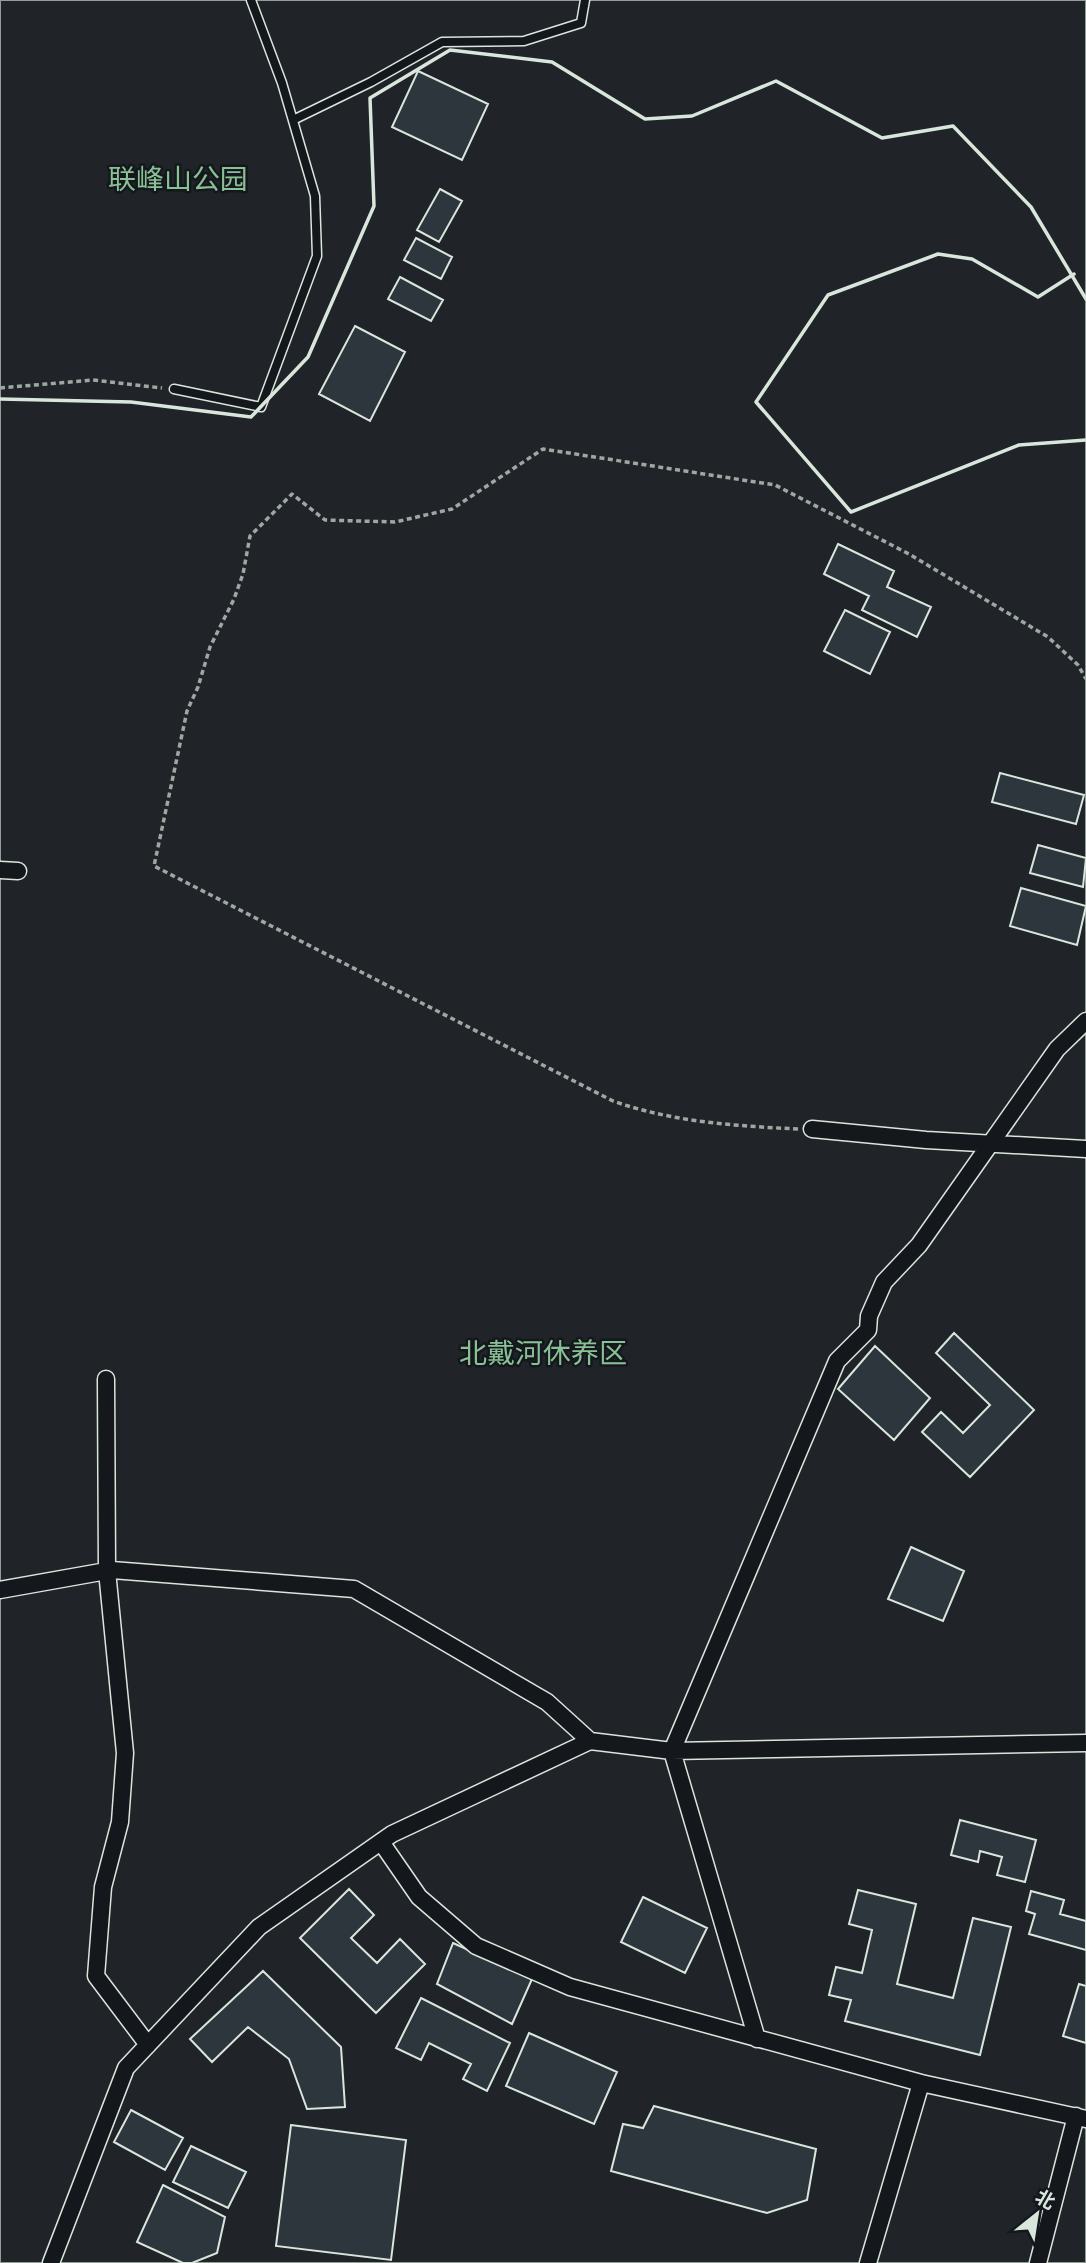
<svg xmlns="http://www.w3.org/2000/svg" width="1086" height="2263" viewBox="0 0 1086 2263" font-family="Jost,'Noto Sans SC',sans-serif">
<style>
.green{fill:#202428;stroke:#939e99;stroke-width:2}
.building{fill:#2c363c;stroke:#d8e6dc;stroke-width:2}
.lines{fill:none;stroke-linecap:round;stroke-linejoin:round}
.lane-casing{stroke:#d8e6dc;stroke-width:11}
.street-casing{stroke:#d8e6dc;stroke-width:19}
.path{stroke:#9da8a2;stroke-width:3.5;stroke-dasharray:5 3.5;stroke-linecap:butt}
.lane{stroke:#14181c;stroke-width:8}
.street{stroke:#14181c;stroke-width:16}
.wall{stroke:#d8e6dc;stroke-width:3.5}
.labels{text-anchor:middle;stroke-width:5;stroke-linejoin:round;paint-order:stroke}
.park-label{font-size:28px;fill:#8ac095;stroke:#14181c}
</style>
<rect width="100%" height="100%" fill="#14181c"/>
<path class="green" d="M0,0H1086V2263H0Z"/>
<path class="building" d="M418,71L488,104L462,160L392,127Z
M440,189L462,201L439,242L417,230Z
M416,238L452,257L441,279L404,260Z
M400,277L443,300L431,321L388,299Z
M355,326L405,352L370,421L319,394Z
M838,544L894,571L887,587L931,607L917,637L862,610L869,596L824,574Z
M845,610L890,632L870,674L824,651Z
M1000,773L1084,795L1076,824L992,802Z
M1038,845L1086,858L1083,887L1030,873Z
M1021,888L1086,906L1077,945L1010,926Z
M954,1333L1034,1410L970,1477L922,1432L941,1412L963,1433L990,1405L936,1353Z
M875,1346L930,1398L894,1440L838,1389Z
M911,1547L964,1571L943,1621L888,1599Z
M960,1820L1036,1840L1025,1882L997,1875L1002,1857L980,1851L978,1862L951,1855Z
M349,1889L374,1915L351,1938L377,1963L400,1939L425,1964L376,2013L300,1938Z
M858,1890L916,1904L897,1984L953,1998L973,1918L1011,1927L980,2055L845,2021L851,2000L829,1995L836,1967L862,1973L872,1930L849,1924Z
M1031,1891L1064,1900L1060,1914L1086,1921V1950L1029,1934L1035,1914L1026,1911Z
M643,1897L707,1928L685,1973L621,1942Z
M453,1943L532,1979L512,2024L437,1984Z
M263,1971L341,2047L345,2107L307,2109L289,2059L248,2027L212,2062L190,2039Z
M1079,1984L1086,1986V2043L1063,2036Z
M421,1998L510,2043L487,2091L463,2079L471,2064L429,2043L421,2060L396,2048Z
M529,2033L617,2072L594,2124L506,2086Z
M654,2106L816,2149L807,2200L767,2213L611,2171L623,2124L643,2128Z
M131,2110L183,2138L165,2170L114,2142Z
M291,2125L406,2140L391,2260L276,2246Z
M191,2146L246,2172L228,2208L173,2182Z
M163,2185L225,2217L217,2253L192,2263H183L137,2242Z"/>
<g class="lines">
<g class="lane-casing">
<path id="lane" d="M293,120L371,82L442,42L524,41L581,23L585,0
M174,389L261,407L317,256L315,196L282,83L251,0"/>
</g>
<g class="street-casing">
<path id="street" d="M0,870L18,871
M812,1129L926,1140L1086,1149
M106,1379L107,1571L125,1753L120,1822L103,1887L96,1976L148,2045
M0,1590L112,1570L354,1589L547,1702L590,1741
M381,1842L419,1897L476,1946L570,1987L921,2083L1086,2119
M757,2039L672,1751L837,1361L868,1330L869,1316L884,1282L919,1245L1057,1049L1086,1021
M51,2263L126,2068L259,1927L392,1834L590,1741L672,1751L1086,1743
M868,2263L921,2083
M1038,2263L1076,2116"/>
</g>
<path class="path" d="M0,388L93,380L162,388
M798,1129C736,1126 672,1122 613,1101L154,866L187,711L198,687L210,647L234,599L243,574L250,536L292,494L325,520L395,522L452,509L543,449L775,485L909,554L1048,637L1078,665L1086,679"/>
<use href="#lane" class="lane"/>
<use href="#street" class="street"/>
<path class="wall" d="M1074,274L1038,297L972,259L938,254L828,295L756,402L851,512L1019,445L1086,440
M0,399L131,402L251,417L308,357L374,206L370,98L450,50L552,62L645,119L692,116L776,81L882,138L953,126L1031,207L1086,299"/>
</g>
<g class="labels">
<g class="park-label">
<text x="178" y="189">联峰山公园</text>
<text x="543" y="1363">北戴河休养区</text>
</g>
</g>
<g transform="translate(1037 2214) rotate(30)" stroke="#14181c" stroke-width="5" paint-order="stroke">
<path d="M0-5L12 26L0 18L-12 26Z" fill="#d8e6dc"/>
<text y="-10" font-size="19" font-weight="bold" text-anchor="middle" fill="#d8e6dc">北</text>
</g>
</svg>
